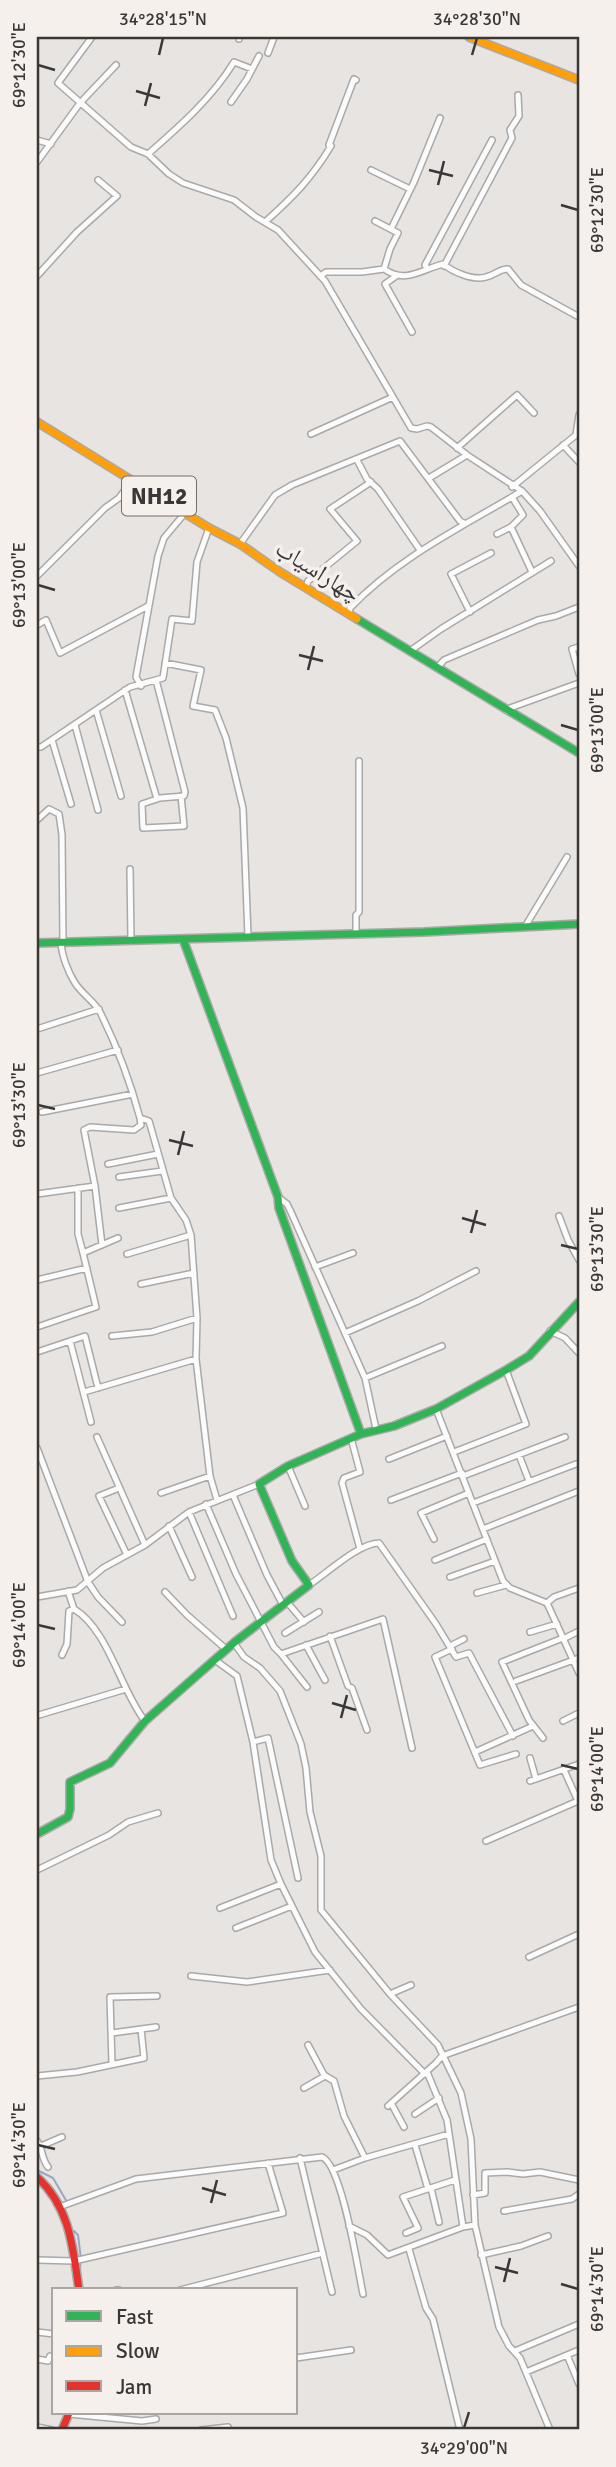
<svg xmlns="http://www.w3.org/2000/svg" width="616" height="2467" viewBox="0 0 616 2467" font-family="Signika,'Noto Naskh Arabic',sans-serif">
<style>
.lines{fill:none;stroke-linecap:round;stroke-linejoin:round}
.stream{stroke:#9ba7c2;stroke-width:2}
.street-casing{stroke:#aba9a8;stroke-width:8}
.fast-casing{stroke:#aba9a8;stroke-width:10}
.slow-casing{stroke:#aba9a8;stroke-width:10}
.jam-casing{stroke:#aba9a8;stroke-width:10}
.street{stroke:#fbfbfb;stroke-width:5}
.fast{stroke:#30b455;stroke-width:7}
.slow{stroke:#ff9f0a;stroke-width:7}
.jam{stroke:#e5322d;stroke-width:7}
.ticks{fill:none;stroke:#3a3837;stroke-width:2.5}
.labels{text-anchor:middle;stroke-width:7;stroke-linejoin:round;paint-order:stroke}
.shield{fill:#f6f0ed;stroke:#726f6e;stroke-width:2}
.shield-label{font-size:23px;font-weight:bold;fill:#3a3837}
.street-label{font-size:24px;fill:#3a3837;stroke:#f6f0ed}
.neatline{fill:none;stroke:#3a3837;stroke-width:2.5}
.ticks-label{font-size:18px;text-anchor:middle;fill:#3a3837}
</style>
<rect width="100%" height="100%" fill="#e7e4e2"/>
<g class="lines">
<path class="stream" d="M37,2159L39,2154
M37,2170L53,2178L67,2202
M74,2231L78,2235L81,2259L80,2269"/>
<g class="street-casing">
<path id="street" d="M92,37L58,83L131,147L148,154L169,174L183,183L234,200L256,217L278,230L325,281L411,428L417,429L427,426L431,427L467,455L522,491L540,511L579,566
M239,39V37
M268,53L274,37
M231,102L247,79L259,56
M37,140L51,144
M148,154C180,126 212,98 234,62L252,69
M37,162L80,103L116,65
M371,170L410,189
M375,221L398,233L390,249L384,269C406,284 420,270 443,264C453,272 473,281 486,277C495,275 499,269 508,269L521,285L579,317
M265,222C293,197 311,179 331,146L329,145L354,79L356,80
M391,229L414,182L440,118
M444,266L512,138L510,130L519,116L518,95
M427,268L425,265L492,140
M37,276L77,232L117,196L98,180
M320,276L326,272H362L384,269
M396,276L385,284L412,332
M311,434L393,397
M563,445L579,462
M457,448L517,395L534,413
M357,460L367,479L378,489L420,550
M429,478L467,455
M512,487L576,435L579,415
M511,527L532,572
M497,534L511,527L523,515L512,497
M240,544L275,495L292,485L400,441L460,521L464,523
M37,576L105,508L119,498L132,480
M306,587L308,581L357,541L330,509L371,482
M470,612L451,574L491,553
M349,614L350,608C399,557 462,527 522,491
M37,625L46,620L60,653L148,606
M579,647L572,649L579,674
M410,651L441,629L551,561
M165,663L201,670L193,706L215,710L226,738L243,808L248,936
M437,668L444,660L538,620L556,616L579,607
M156,680L185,792L184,796L160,798L142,804L143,828L184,826L181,796
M141,686L136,677L158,556L164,538L185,513
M125,690L157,799
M96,710L121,796
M507,711L510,708L579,683
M75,725L98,810
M52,740L71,804
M37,747H41L130,687L163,678L172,619L192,621L197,562L209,528
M37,820L49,809L59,814L62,835L63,943
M130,869L131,941
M526,925L567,857
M356,934V915L359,912V761
M61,943C62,956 68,972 75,983C82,994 94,1001 100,1012C117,1046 130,1081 140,1118L149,1121L171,1198L186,1220L191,1235L197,1318L196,1359L210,1476L217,1500
M37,1029L99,1009
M37,1073L118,1050
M42,1112L133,1094
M108,1164L158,1154
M119,1177L162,1171
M78,1188V1234L83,1253
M37,1194L95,1186
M278,1197L287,1204L290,1210L365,1378L376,1429
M119,1208L171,1198
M559,1216L568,1240L579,1260
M102,1245L95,1186L84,1130L90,1127L134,1130L141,1125L140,1118
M127,1254L191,1235
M315,1267L353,1253
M37,1280L87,1268
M141,1284L194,1273
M37,1327L96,1307L83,1253L118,1238
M550,1331L565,1338L579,1353
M345,1333L418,1301L476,1271
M112,1336L152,1332L197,1318
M70,1341L91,1422
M37,1352L85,1336L98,1388
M365,1378L442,1346
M84,1392L196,1359
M436,1409L503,1581L510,1588L547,1603L579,1673
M97,1437L145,1545
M351,1438L360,1472L344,1478L342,1483L360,1549
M37,1448L88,1582L98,1597L122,1622
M454,1452L526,1424L506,1370
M519,1455L529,1481
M389,1459L447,1436
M288,1466L305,1506
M463,1476L565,1437
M119,1488L99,1496L127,1555
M161,1493L210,1476
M233,1495L267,1575L283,1605
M391,1500L462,1473
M473,1503L576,1464
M206,1504L236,1574L274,1647L281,1654L307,1687
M189,1512L233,1616
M169,1526L192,1577
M483,1529L579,1491
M434,1539L421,1513L469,1493
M435,1560L487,1539
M450,1577L495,1561
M309,1585C326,1574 359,1543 379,1543L436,1624L456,1657L469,1653L513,1736
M165,1592L187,1615L227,1650
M477,1593L506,1585
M37,1597L77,1590L103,1568L145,1545L189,1512L259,1484
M287,1602L304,1622
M547,1603L554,1597L579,1588
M74,1609C108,1629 121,1691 145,1721
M530,1632L557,1624
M285,1633L319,1612
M330,1636L348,1686L352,1688L367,1730
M563,1639L579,1631
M234,1643L244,1657L260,1668L280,1691L301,1744L306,1768L310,1812L321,1856V1910L390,1994L438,2045L461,2093L471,2139L475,2225L499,2327L509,2346L520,2358L550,2430
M306,1645L325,1680
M450,1646L464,1639
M452,1649L435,1657L480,1765L516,1754
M281,1654L383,1619L412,1748
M62,1655L67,1644L69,1611L74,1609L68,1591
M215,1660L237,1676L253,1742L271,1860L281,1884L315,1952L361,2009L425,2074
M516,1681L579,1658
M39,1715L126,1689
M563,1721L579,1713
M543,1738L529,1720L502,1662L563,1638
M253,1742L268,1738L298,1878
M475,1752L533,1726
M530,1758L536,1779
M530,1781L579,1764
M486,1841L578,1801L564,1770
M37,1870L109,1835L128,1822L158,1813
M220,1908L281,1884
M236,1928L292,1906
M529,1957L579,1934
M191,1976L247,1982L330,1970
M390,1994L411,1985
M112,2033L156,2027
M308,2045L324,2075L334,2081L344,2116L365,2158
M112,2065L110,1997L157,1996
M427,2072L447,2120L463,2227
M37,2076L77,2072L144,2058L141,2029
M304,2088L325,2076
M391,2103L404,2127
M388,2106L436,2063L442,2056L579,2007
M415,2114L439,2098
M37,2141C43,2149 41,2158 48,2167
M415,2145L428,2189
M41,2146L62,2137
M300,2158L332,2292
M333,2170L365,2158L449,2134
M431,2188L439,2222
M473,2195L485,2193V2173L507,2172L523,2174L540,2172L579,2180
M62,2206L136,2179L322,2157C342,2165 358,2270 363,2294
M504,2211L572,2199L579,2194
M349,2226L367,2235L388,2255L463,2227L475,2225
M406,2233L418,2228L403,2197L455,2180
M409,2249L426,2308L433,2319L460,2430
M481,2255L521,2246L548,2236
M37,2260L74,2261L283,2213L268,2163
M116,2290H119
M180,2290L323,2253
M37,2332L54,2334
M515,2351L579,2324
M567,2355L579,2384
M296,2358L351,2350
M37,2359L48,2361L50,2356L54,2357
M526,2372L579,2350
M69,2414L142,2421L156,2419
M37,2427L52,2430
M201,2430L228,2427"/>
</g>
<g class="fast-casing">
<path id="fast" d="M357,619L579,753
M183,939L278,1197L279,1208L361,1434
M37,943L424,932L579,924
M37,1834L68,1817L70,1809V1782L110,1763L145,1721L236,1641L309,1585L292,1561L259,1484L288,1466L361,1434L394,1426L436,1409L506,1370L529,1356L579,1302"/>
</g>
<g class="slow-casing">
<path id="slow" d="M469,37L579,80
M37,422L209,528L240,544L280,572L357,619"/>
</g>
<g class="jam-casing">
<path id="jam" d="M37,2177C70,2207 73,2248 79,2290
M62,2430L69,2413"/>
</g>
<use href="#street" class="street"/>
<use href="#fast" class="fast"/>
<use href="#slow" class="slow"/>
<use href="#jam" class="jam"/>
</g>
<path class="ticks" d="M159,55L163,38M472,55L477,38M38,65L55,70M136,91L160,98M145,106L151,83M429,170L453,176M438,185L444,161M561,205L578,210M38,585L55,590M299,655L323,661M308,670L314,646M561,725L578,730M38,1105L55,1109M169,1140L193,1146M178,1155L184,1131M462,1218L486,1225M471,1233L477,1210M561,1245L578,1249M38,1625L55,1629M332,1703L356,1710M341,1718L347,1695M561,1765L578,1769M38,2145L55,2149M202,2188L226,2195M211,2203L217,2180M495,2267L518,2273M504,2282L510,2258M561,2284L578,2289M464,2428L469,2412"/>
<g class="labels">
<rect class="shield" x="122" y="476.5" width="74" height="39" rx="5"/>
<g class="shield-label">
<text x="159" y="504">NH12</text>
</g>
<g class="street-label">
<text transform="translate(318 571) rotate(32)" y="8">چهاراسیاب</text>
</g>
</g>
<rect width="616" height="2467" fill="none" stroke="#f6f0ed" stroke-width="77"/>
<rect x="52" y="2288" width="245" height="126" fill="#f6f0ed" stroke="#aba6a4" stroke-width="2"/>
<rect x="66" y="2311" width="35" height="10" fill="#30b455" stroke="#aba6a4" stroke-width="2"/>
<text x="116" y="2324" font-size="21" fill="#3a3837">Fast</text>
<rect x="66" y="2346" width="35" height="10" fill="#ff9f0a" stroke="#aba6a4" stroke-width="2"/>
<text x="116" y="2358" font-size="21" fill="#3a3837">Slow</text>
<rect x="66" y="2381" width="35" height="10" fill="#e5322d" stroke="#aba6a4" stroke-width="2"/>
<text x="116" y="2394" font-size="21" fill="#3a3837">Jam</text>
<rect x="38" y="38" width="540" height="2390" class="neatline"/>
<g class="ticks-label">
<text x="163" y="25">34°28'15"N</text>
<text x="477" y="25">34°28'30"N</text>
<text transform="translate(19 65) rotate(-90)" y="6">69°12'30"E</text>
<text transform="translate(597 210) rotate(-90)" y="6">69°12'30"E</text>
<text transform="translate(19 585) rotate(-90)" y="6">69°13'00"E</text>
<text transform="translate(597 730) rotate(-90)" y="6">69°13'00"E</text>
<text transform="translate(19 1105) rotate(-90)" y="6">69°13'30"E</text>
<text transform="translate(597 1249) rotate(-90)" y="6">69°13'30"E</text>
<text transform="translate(19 1625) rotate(-90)" y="6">69°14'00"E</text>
<text transform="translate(597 1769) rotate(-90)" y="6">69°14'00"E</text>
<text transform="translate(19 2145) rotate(-90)" y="6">69°14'30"E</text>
<text transform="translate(597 2289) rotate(-90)" y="6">69°14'30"E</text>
<text x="464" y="2454">34°29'00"N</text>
</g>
</svg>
